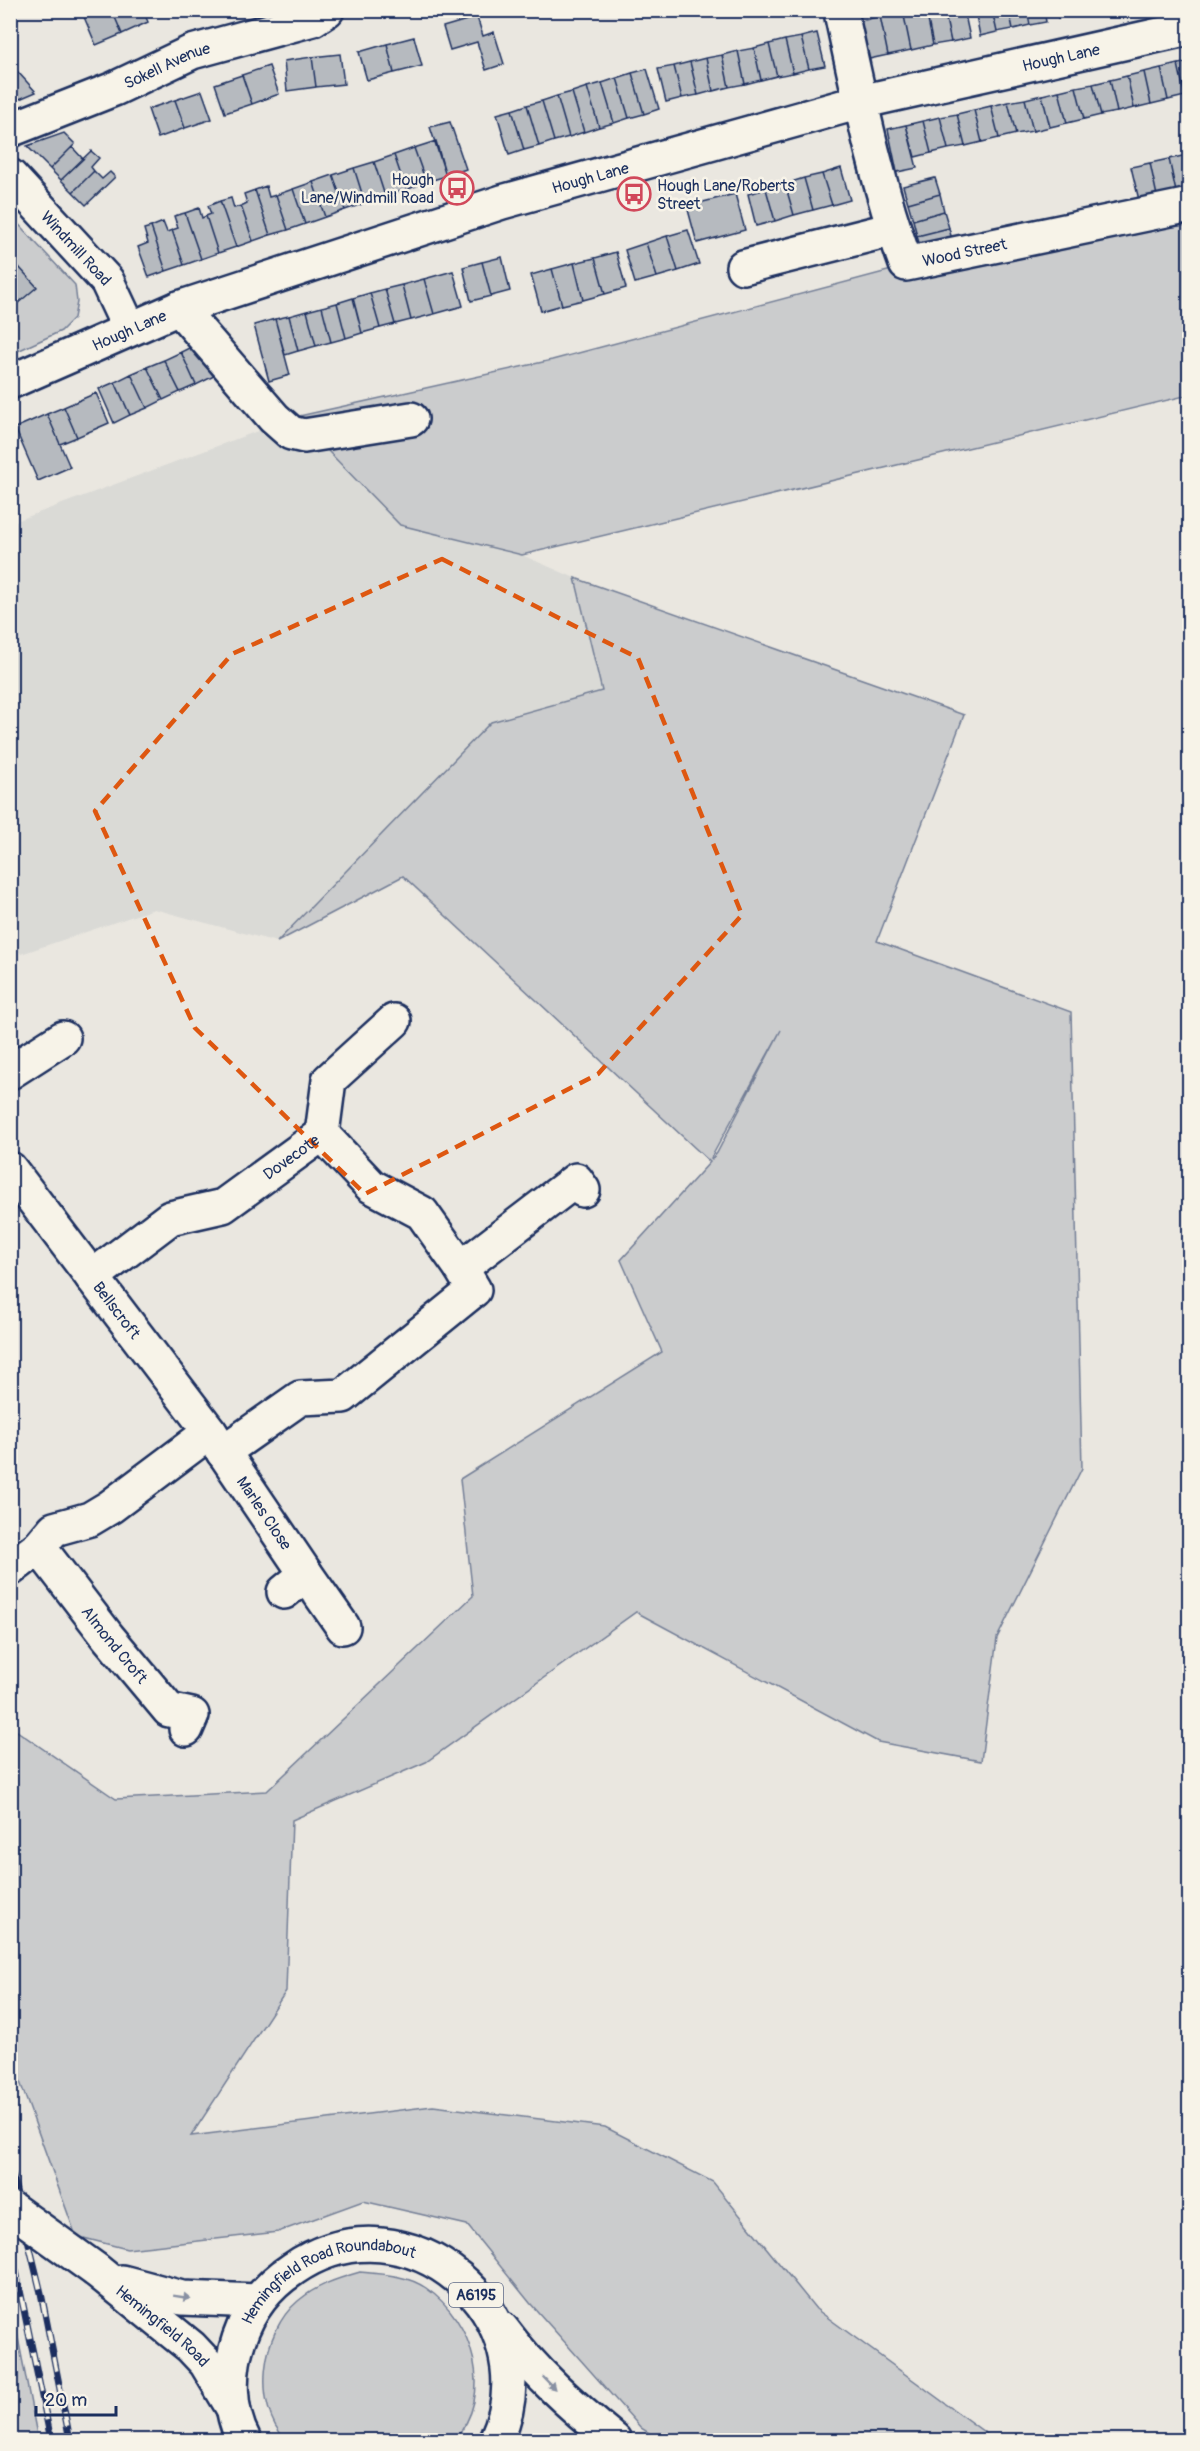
<svg xmlns="http://www.w3.org/2000/svg" width="1200" height="2451" viewBox="0 0 1200 2451" font-family="Pangolin,sans-serif">
<style>
.built{fill:#dadad6}
.green{fill:#cbcccd;stroke:#737e96;stroke-width:1.5;fill-rule:evenodd}
.building{fill:#b6babf;stroke:#1b2f5e;stroke-width:1.5}
.lines{fill:none;stroke-linecap:round;stroke-linejoin:round}
.minor-casing{stroke:#1b2f5e;stroke-width:38}
.major-casing{stroke:#1b2f5e;stroke-width:38}
.highway-casing{stroke:#1b2f5e;stroke-width:38}
.minor{stroke:#f7f3e8;stroke-width:33}
.major{stroke:#f7f3e8;stroke-width:33}
.highway{stroke:#f7f3e8;stroke-width:33}
.rail-casing{stroke:#1b2f5e;stroke-width:7}
.rail{stroke:#f7f3e8;stroke-width:4.5;stroke-dasharray:14;stroke-linecap:butt}
.minor-bridge-casing{stroke:#1b2f5e;stroke-width:38;stroke-linecap:butt}
.minor-bridge{stroke:#f7f3e8;stroke-width:33}
.oneway{fill:#8991a3}
.marked{fill:none;stroke:#de5710;stroke-width:4.5;stroke-dasharray:12 8;stroke-linejoin:round}
.labels{text-anchor:middle;stroke-width:5;stroke-linejoin:round;paint-order:stroke}
.shield{fill:#f7f3e8;stroke:#5d6a87;stroke-width:1.5}
.shield-label{font-size:15px;font-weight:bold;fill:#1b2f5e}
.street-label{font-size:16px;fill:#1b2f5e;stroke:#f7f3e8}
.poi-label{font-size:16px;fill:#1b2f5e;stroke:#f7f3e8;text-anchor:end}
</style>
<rect width="100%" height="100%" fill="#eae7e0"/>
<filter id="ink" filterUnits="userSpaceOnUse"><feTurbulence type="fractalNoise" baseFrequency=".0167" numOctaves="2"/><feDisplacementMap in="SourceGraphic" scale="12" xChannelSelector="R" yChannelSelector="G"/><feConvolveMatrix kernelMatrix="1 2 1 2 8 2 1 2 1" color-interpolation-filters="sRGB"/></filter>
<g filter="url(#ink)">
<path class="built" d="M295,417L400,525L522,555L575,578L602,691L491,723L277,942L154,909L21,954L11,942V523Z"/>
<path class="green" d="M10,215L75,285L77,302L74,318L61,331L11,354Z
M1189,225V395L522,555L400,525L295,417L552,360L963,251Z
M575,578L964,715L877,941L1071,1012L1082,1468L997,1638L981,1761L878,1742L636,1612L426,1762L292,1820L286,1991L191,2136L433,2106L605,2127L713,2182L816,2309L995,2440H660L641,2428L530,2303L467,2225L363,2201L278,2232L127,2249L76,2236L11,2057V1727L116,1799L267,1791L473,1596L460,1479L662,1352L621,1260L710,1162L403,876L277,942L491,722L602,691ZM781,1030L717,1153L712,1159L711,1158Z
M360,2272C383,2274 407,2275 426,2288C473,2320 496,2395 454,2440H286C252,2405 261,2332 298,2301C317,2285 336,2279 360,2272Z
M11,2302L38,2440H11Z"/>
<path class="building" d="M100,10H112L122,34L96,45L84,17Z
M112,10H143L148,22L122,34Z
M419,10H445L420,17Z
M926,10H944L951,42L933,45Z
M926,10L933,45L911,50L903,11Z
M944,10H964L970,38L951,42Z
M975,10H992L997,32L980,36Z
M992,10H1009L1013,29L997,32Z
M1009,10H1027L1030,25L1013,29Z
M1027,10H1044L1046,22L1030,25Z
M1057,10H1074L1075,14L1058,18Z
M903,11L911,50L888,55L880,16Z
M880,16L888,55L869,59L861,21Z
M477,17L483,36L494,32L504,64L486,70L477,42L450,50L443,27Z
M817,33L825,66L809,69L801,37Z
M414,37L422,66L394,73L387,44Z
M801,37L809,69L793,73L785,40Z
M785,40L793,73L777,76L769,44Z
M387,44L394,73L367,80L359,52Z
M769,44L777,76L761,80L754,48Z
M754,48L761,80L745,84L738,51Z
M738,51L745,84L729,87L722,55Z
M340,54L344,84L316,87L312,57Z
M722,55L729,87L713,91L706,58Z
M312,57L316,87L287,91L284,61Z
M706,58L713,91L698,95L690,62Z
M690,62L698,95L682,98L674,66Z
M1190,62V95L1185,96L1178,64Z
M1178,64L1185,96L1168,100L1161,68Z
M269,66L279,94L252,104L242,75Z
M674,66L682,98L666,102L658,69Z
M1161,68L1168,100L1151,104L1144,72Z
M647,69L659,109L644,114L632,73Z
M17,71L36,92L10,103V77Z
M1144,72L1151,104L1134,108L1127,76Z
M632,73L644,114L629,118L617,78Z
M242,75L252,104L225,113L215,84Z
M1127,76L1134,108L1117,112L1110,80Z
M617,78L629,118L614,123L602,83Z
M1110,80L1117,112L1101,115L1093,84Z
M602,83L614,123L599,127L587,87Z
M1093,84L1101,115L1084,119L1076,87Z
M587,87L599,127L584,132L572,92Z
M1076,87L1084,119L1067,123L1059,91Z
M202,91L212,119L185,128L175,100Z
M1059,91L1067,123L1050,127L1042,95Z
M572,92L584,132L569,137L557,96Z
M1042,95L1050,127L1033,131L1025,99Z
M557,96L569,137L554,141L542,101Z
M1025,99L1033,131L1016,134L1008,102Z
M175,100L185,128L158,138L148,109Z
M542,101L554,141L539,146L527,105Z
M1008,102L1016,134L999,138L991,106Z
M527,105L539,146L524,150L512,110Z
M991,106L999,138L982,142L974,110Z
M512,110L524,150L509,155L497,114Z
M974,110L982,142L965,146L957,114Z
M957,114L965,146L948,149L940,117Z
M940,117L948,149L931,153L923,121Z
M923,121L931,153L915,157L906,125Z
M450,122L466,169L446,176L430,127Z
M906,125L917,168L897,172L888,129Z
M64,133L75,144L50,169L27,146Z
M436,141L446,176L426,182L414,148Z
M72,147L83,159L61,180L50,169Z
M414,148L426,182L406,190L394,155Z
M91,151L99,158L91,167L94,171L73,192L61,180Z
M394,155L406,190L385,196L374,162Z
M1187,155L1190,189L1176,192L1169,159Z
M1169,159L1176,192L1157,196L1150,163Z
M374,162L385,196L365,203L354,168Z
M1150,163L1157,196L1139,200L1131,167Z
M354,168L365,203L345,210L333,175Z
M841,168L850,200L832,205L822,174Z
M94,171L102,179L110,172L115,177L86,205L73,192Z
M822,174L832,205L813,210L804,178Z
M333,175L345,210L325,217L313,182Z
M804,178L813,210L794,215L785,184Z
M935,178L940,194L908,203L903,186Z
M313,182L325,217L305,224L293,189Z
M785,184L794,215L775,221L766,189Z
M266,186L269,197L276,195L288,230L270,235L255,190Z
M293,189L305,224L288,230L276,195Z
M766,189L775,221L756,226L748,194Z
M255,190L270,235L253,241L241,206L247,203L244,194Z
M735,194L745,230L697,243L687,206Z
M940,194L944,211L913,220L908,203Z
M231,198L234,208L241,206L253,241L236,247L220,201Z
M220,201L236,247L218,253L206,216L211,214L208,206Z
M199,208L202,218L206,216L218,253L201,259L185,213Z
M944,211L949,228L917,236L913,220Z
M185,213L201,259L184,265L172,230L178,228L174,216Z
M163,222L167,232L172,230L184,265L166,271L151,227Z
M151,227L166,271L149,277L138,247L148,243L144,229Z
M949,228L953,244L922,253L917,236Z
M688,230L699,264L678,271L667,236Z
M667,236L678,271L657,277L646,243Z
M646,243L657,277L635,283L625,250Z
M616,252L626,288L605,294L595,258Z
M502,257L510,291L491,296L482,262Z
M595,258L605,294L583,300L574,263Z
M482,262L491,296L471,301L463,267Z
M574,263L583,300L562,305L552,269Z
M19,267L37,287L10,310V274Z
M552,269L562,305L541,311L531,275Z
M453,271L463,306L434,314L424,279Z
M424,279L434,314L411,320L402,285Z
M402,285L411,320L395,324L385,289Z
M385,289L395,324L380,328L370,293Z
M370,293L380,328L362,333L353,298Z
M353,298L362,333L346,338L337,303Z
M337,303L346,338L331,342L322,307Z
M322,307L331,342L316,346L307,311Z
M307,311L316,346L298,351L289,316Z
M289,316L298,351L285,355L275,319Z
M275,319L290,375L269,381L254,325Z
M195,345L220,373L196,385L181,352Z
M181,352L196,385L180,392L164,360Z
M164,360L180,392L163,400L147,367Z
M147,367L163,400L147,408L131,374Z
M131,374L147,408L130,415L115,382Z
M115,382L130,415L114,423L99,389Z
M96,393L109,423L77,437L64,407Z
M64,407L77,437L60,444L47,414Z
M47,414L70,467L38,481L15,428Z"/>
<g class="lines">
<g class="minor-casing">
<g id="minor">
<path id="s1" d="M842,17C860,100 877,184 906,264L1190,205"/>
<path id="s2" d="M10,130L114,89L192,52L313,19L327,10"/>
<path id="s3" d="M10,176L107,281L129,328"/>
<path d="M743,267L893,229"/>
<path d="M179,308L274,418L291,433L304,436L411,419"/>
<path d="M10,1072L63,1038"/>
<path d="M322,1134L371,1186L422,1213L461,1268L576,1180L583,1190"/>
<path d="M322,1134L329,1080L394,1021"/>
<path id="s4" d="M10,1169L210,1432L306,1574L284,1592"/>
<path id="s5" d="M92,1277L170,1218L223,1206L322,1134"/>
<path d="M223,1452L300,1398L343,1396L474,1290L461,1268"/>
<path d="M39,1547L54,1529L90,1519L110,1507L210,1432"/>
<path id="s6" d="M10,1569L39,1547L108,1637L169,1710L192,1715L186,1729"/>
<path d="M306,1574L343,1627"/>
<path id="s7" d="M96,2270L191,2347L206,2363L233,2408"/>
<path d="M122,2282L182,2298L258,2301"/>
</g>
</g>
<g class="major-casing">
<g id="major">
<path id="s8" d="M10,382L179,308L502,202L860,102L1190,28"/>
</g>
</g>
<g class="highway-casing">
<g id="highway">
<path d="M502,2329C534,2372 573,2407 614,2440"/>
<path id="s9" d="M244,2440C228,2410 228,2371 239,2339C249,2309 267,2286 293,2269C407,2190 553,2315 496,2440"/>
</g>
</g>
<use href="#minor" class="minor"/>
<use href="#major" class="major"/>
<use href="#highway" class="highway"/>
<g class="rail-casing">
<path id="rail" d="M10,2166L41,2293L70,2440
M10,2242L51,2440"/>
</g>
<use href="#rail" class="rail"/>
<g class="minor-bridge-casing">
<path id="minor-bridge" d="M10,2208L96,2270"/>
</g>
<use href="#minor-bridge" class="minor-bridge"/>
</g>
<defs><path id="oneway-solid" d="M-6-.8H1V-3.2L6.5 0L1 3.2V.8H-6Z" transform="scale(1.5)"/></defs>
<g class="oneway">
<use href="#oneway-solid" transform="translate(182 2297) rotate(9)"/>
<use href="#oneway-solid" transform="translate(549 2383) rotate(46)"/>
</g>
</g>
<path class="marked" d="M442,559L638,658L742,915L598,1074L365,1194L195,1028L95,811L232,654Z"/>
<defs>
<g id="bus-ring" transform="scale(1.725)"><circle r="9.5" fill="#f7f3e8" stroke="#d1495b" stroke-width="1.5"/><path d="M-5-6H5V4H4V6H2V4H-2V6H-4V4H-5ZM-3.5-4V0h7V-4ZM-3.5 1.2v1.5H-2V1.2ZM2 1.2v1.5H3.5V1.2Z" fill="#d1495b"/></g>
</defs>
<g fill-rule="evenodd">
<use href="#bus-ring" x="457" y="188"/>
<use href="#bus-ring" x="634" y="194"/>
</g>
<g class="labels">
<rect class="shield" x="449" y="2283" width="54" height="24" rx="4.5"/>
<g class="shield-label">
<text x="476" y="2300">A6195</text>
</g>
<g class="street-label">
<text dy="6" stroke="none"><textPath href="#s8" startOffset="1102">Hough Lane</textPath></text>
<text dy="6" stroke="none"><textPath href="#s2" startOffset="170">Sokell Avenue</textPath></text>
<text dy="6" stroke="none"><textPath href="#s8" startOffset="616">Hough Lane</textPath></text>
<text dy="6" stroke="none"><textPath href="#s3" startOffset="98">Windmill Road</textPath></text>
<text dy="6" stroke="none"><textPath href="#s1" startOffset="315">Wood Street</textPath></text>
<text dy="6" stroke="none"><textPath href="#s8" startOffset="130">Hough Lane</textPath></text>
<text dy="6" stroke="none"><textPath href="#s5" startOffset="236">Dovecote</textPath></text>
<text dy="6" stroke="none"><textPath href="#s4" startOffset="177">Bellscroft</textPath></text>
<text dy="6" stroke="none"><textPath href="#s4" startOffset="428">Marles Close</textPath></text>
<text dy="6" stroke="none"><textPath href="#s6" startOffset="160">Almond Croft</textPath></text>
<text dy="6" stroke="none"><textPath href="#s9" startOffset="222">Hemingfield Road Roundabout</textPath></text>
<text dy="6" stroke="none"><textPath href="#s7" startOffset="87">Hemingfield Road</textPath></text>
</g>
<g class="poi-label">
<text x="434" y="185">Hough<tspan x="434" dy="18">Lane/Windmill Road</tspan></text>
<text x="657" y="191" text-anchor="start">Hough Lane/Roberts<tspan x="657" dy="18">Street</tspan></text>
</g>
</g>
<rect width="1200" height="2451" fill="none" stroke="#f7f3e8" stroke-width="36"/>
<rect x="18" y="18" width="1164" height="2415" fill="none" stroke="#1b2f5e" stroke-width="2" filter="url(#ink)"/>
<path d="M36 2406v9h80v-9" fill="none" stroke="#1b2f5e" stroke-width="3"/>
<text x="45" y="2406" font-size="18" fill="#1b2f5e" stroke="#f7f3e8" stroke-width="4.5" paint-order="stroke">20 m</text>
</svg>
